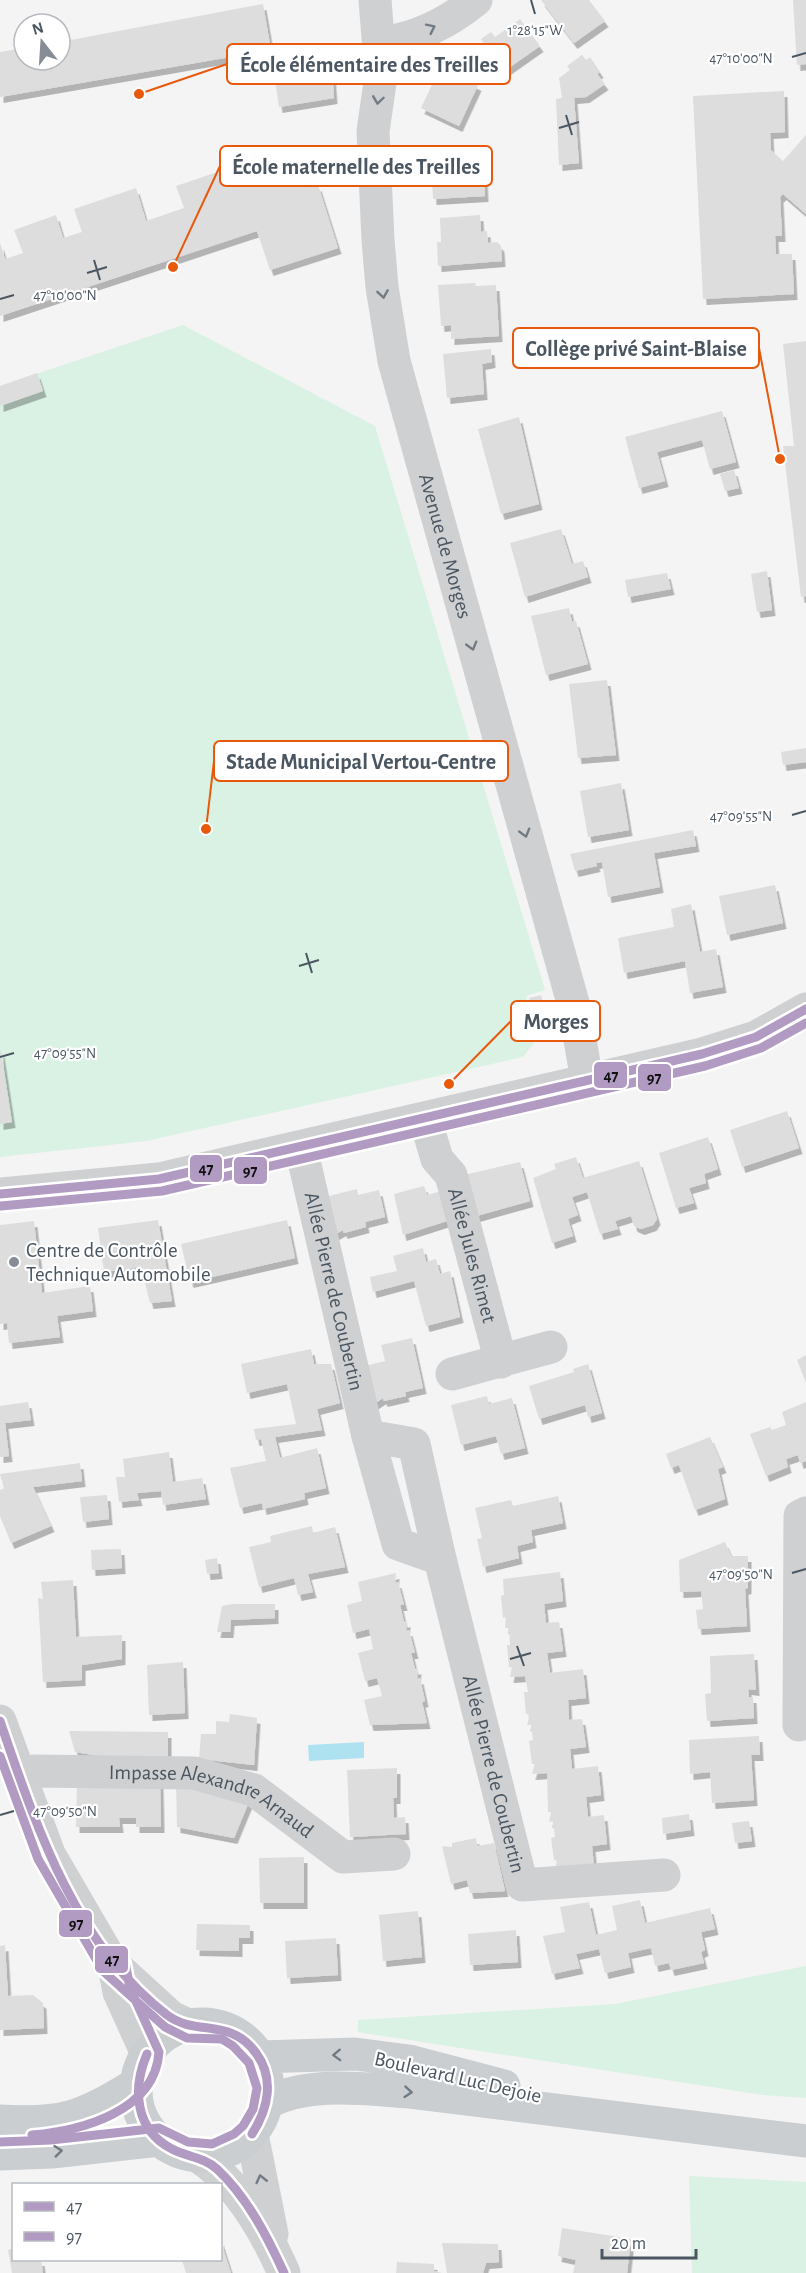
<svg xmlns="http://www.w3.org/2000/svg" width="806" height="2273" viewBox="0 0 806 2273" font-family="'Alegreya Sans',sans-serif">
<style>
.green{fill:#d9f2e3}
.water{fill:#aee2f0}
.building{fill:#ddddde;filter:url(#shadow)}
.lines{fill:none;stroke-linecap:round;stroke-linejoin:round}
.minor{stroke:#ced0d2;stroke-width:33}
.major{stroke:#caced1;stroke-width:33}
.bus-1-casing{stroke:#fff;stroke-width:14}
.bus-2-casing{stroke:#fff;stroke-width:14}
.bus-1{stroke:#b19bc3;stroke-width:9}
.bus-2{stroke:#b19bc3;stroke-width:9}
.oneway{stroke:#727b83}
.oneway2{stroke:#707a83}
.ticks{fill:none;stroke:#4a5661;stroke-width:2}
.poi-dot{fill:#868d94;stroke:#fff;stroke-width:2}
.labels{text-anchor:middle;stroke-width:4.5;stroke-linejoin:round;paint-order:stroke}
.street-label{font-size:21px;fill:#4a5661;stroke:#fff}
.poi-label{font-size:21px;fill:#4a5661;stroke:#fff;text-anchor:start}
.ticks-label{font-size:15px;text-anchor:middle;fill:#4a5661;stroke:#fff;stroke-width:4.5;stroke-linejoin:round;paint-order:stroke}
.leader{fill:none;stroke:#e8590c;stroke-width:2}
.callout-dot{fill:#e8590c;stroke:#fff;stroke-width:2}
.callout{fill:#fff;stroke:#e8590c;stroke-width:2}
.callout-label{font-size:22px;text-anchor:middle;font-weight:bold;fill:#4a5661}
.line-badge{stroke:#fff;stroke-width:2}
.pale-badge-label{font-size:16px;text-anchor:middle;font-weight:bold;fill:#111}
</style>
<defs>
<filter id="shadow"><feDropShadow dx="3.5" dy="6" stdDeviation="0" flood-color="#0004"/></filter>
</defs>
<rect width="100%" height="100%" fill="#f4f4f4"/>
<path class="green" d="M183,325L375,426L545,990L526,996L534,1043L523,1057L146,1141L0,1157V386Z
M806,1966V2098L763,2095L358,2032V2020L615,2004Z
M689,2176L806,2182V2273H692Z"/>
<path class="water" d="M364,1742V1758L309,1761L308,1745Z"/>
<path class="building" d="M541,0H589L605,21L574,43Z
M793,0H806V64L797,65Z
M263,4L271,50L0,97V52L24,48V60H60V42Z
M520,19L540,46L503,72L481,39L491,32L495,37Z
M582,55L586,60L590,57L600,72L597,74L605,84L586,97L574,98L579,163L559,165L556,99L562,98L559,78L570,70L567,66Z
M441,66L478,85L459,126L421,108Z
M332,70L334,98L279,107L275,80Z
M784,91L785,132L770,133L771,150L783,161L806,135V214L783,194L780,197L782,236H775L776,254H792L794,294L703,299L693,96Z
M295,146L309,188L318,185L338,248L270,270L257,231L0,316V243L5,259L23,253L14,230L56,215L63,238L82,232L74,209L136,188L146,221L184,208L176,186Z
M483,149L485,196L433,199L431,152Z
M480,215L481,232L487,231L488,243L497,242L501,246L502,261L438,266L437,242H441L440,218Z
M475,283L476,286L496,285L499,336L451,339V325L441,326L438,285Z
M806,341V596L801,597L783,446H794L783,344Z
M491,349L492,362L482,364L484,394L447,398L443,354Z
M37,373L43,391L0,406V386Z
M722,411L736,462L710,469L702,440L657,452L665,481L639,488L625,437Z
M519,417L539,504L501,514L478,429Z
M734,470L739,488L725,491L720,474Z
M561,529L572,564L583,561L588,577L525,597L510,543Z
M767,571L772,610L757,612L751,574Z
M667,573L671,589L628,597L625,580Z
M569,608L572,622L576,621L588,664L546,675L531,616Z
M607,680L616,755L578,758L569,684Z
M806,748V762L783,765L781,752Z
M621,783L629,830L588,837L580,791Z
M693,830L696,846L654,853L660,887L608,897L602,862L596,863L597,866L575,871L570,854Z
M775,885L783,923L727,935L719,896Z
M691,904L700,952L716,949L723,987L690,993L685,961L624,973L618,938L674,927L671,909Z
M541,995L546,1012L533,1016L529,998Z
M1,1051L12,1122L0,1124V1052Z
M787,1111L799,1148L742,1167L730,1130Z
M708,1137L718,1169L704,1174L706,1183L689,1188L694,1203L676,1208L659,1153Z
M576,1157L583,1178L639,1161L657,1219L653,1225L641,1229L634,1226L631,1216L615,1221L618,1229L600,1234L587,1192L572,1197L578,1215L568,1219L573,1236L552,1243L533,1178L556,1169L554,1164Z
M520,1162L530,1201L473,1217L464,1175Z
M424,1186L427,1195L442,1191L450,1220L403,1235L394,1194Z
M357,1189L358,1195L379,1190L385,1217L365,1222L366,1227L344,1233L343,1230L334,1235L325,1197Z
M158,1220L172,1301L150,1303L141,1267L104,1272L98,1228Z
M287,1220L295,1258L190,1282L181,1244Z
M34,1221L42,1293L90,1286L93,1311L57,1316L60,1337L9,1343L7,1323L0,1324V1225Z
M423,1248L426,1262L436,1259L440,1274L450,1271L460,1317L426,1326L414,1281L373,1292L370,1277L397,1271L393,1256Z
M412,1338L423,1388L405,1392L406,1396L384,1401L383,1398L374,1404L365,1366L385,1361L381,1345Z
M311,1349L314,1364H331L340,1403L317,1409L322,1430L275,1437L280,1458L317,1448L326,1488L304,1493L305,1499L263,1509L262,1503L240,1508L230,1468L266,1461L261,1439L256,1440L254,1429L296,1424L287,1384L247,1393L241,1364Z
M806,1355V1383L797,1360Z
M588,1364L602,1413L588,1417L585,1405L539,1419L529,1386L574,1372L573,1369Z
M487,1396L489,1404L512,1398L525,1448L501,1454L496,1436L461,1445L451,1405Z
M28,1402L31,1420L5,1423L9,1456L0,1457V1406Z
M806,1402V1461L800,1463L798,1455L786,1459L788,1467L766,1476L750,1434L770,1427L772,1430L786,1425L782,1412Z
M710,1437L723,1467L718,1469L725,1499L695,1510L679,1465L671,1468L666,1454Z
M169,1452L173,1482L202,1478L206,1499L163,1505L161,1491L137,1493L139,1500L119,1502L116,1477H125L123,1459Z
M80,1463L82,1481L33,1487L51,1526L11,1543L0,1516V1490L4,1488L0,1474Z
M107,1495L109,1519L83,1522L80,1497Z
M558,1496L563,1523L531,1530L533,1542L517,1546L519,1558L483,1567L477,1539L482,1538L475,1508L511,1500L513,1506Z
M312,1526L313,1533L335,1527L345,1567L308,1574L313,1592L298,1595L294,1578L259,1587L249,1547L271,1542L270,1536Z
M725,1542L731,1556H748V1588L745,1589L747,1626L698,1629L696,1610L703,1609L701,1591L680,1592L679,1560Z
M121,1549L122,1568L92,1570L91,1550Z
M217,1558L219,1573L207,1574L205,1560Z
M560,1572L563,1601L544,1604L546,1623L559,1622L563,1651L547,1653L550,1673L583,1669L586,1698L568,1700L569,1720L582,1719L586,1747L570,1749L572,1769L598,1766L601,1795L586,1797L588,1817L604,1815L607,1844L592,1846L594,1866L555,1871L557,1860H554L551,1838L555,1837L553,1821L549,1822L551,1812H548L547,1773L532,1774L535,1764H532L529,1741L533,1740L531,1725H527L530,1714H526L524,1692H528L525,1676L510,1677L512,1667H509L507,1645H510L509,1628H505L506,1617L503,1618L501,1596L504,1595L503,1579Z
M396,1573L395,1583L398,1582L404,1605H400L404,1622L407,1621L406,1631L409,1630L415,1653H411L415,1669L418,1668L417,1679L420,1678L425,1701L422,1702L427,1723L370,1725L364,1700L382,1696L377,1678L365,1681L358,1653L373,1649L369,1629L353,1633L347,1605L362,1601L358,1582Z
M73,1580L76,1637L122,1635V1659L82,1665V1680L43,1682L38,1598L43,1599L41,1582Z
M233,1604H275V1618L231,1620L230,1632H217L222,1606Z
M754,1654L756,1690L748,1689L749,1697H753L754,1718L707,1721L705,1694L711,1693L710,1656Z
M183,1662L185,1713L149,1715L147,1665Z
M230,1714L257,1718L254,1765L199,1759L201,1734H216V1721L229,1722Z
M69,1731L168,1732V1759L106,1757L75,1752Z
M759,1736L760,1755H751L754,1800L712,1803L710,1772L690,1774L689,1740Z
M397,1768V1798H393L394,1818L405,1817L406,1834L350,1837L347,1770Z
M77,1781H160L161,1827H136V1818H119L120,1827H76Z
M176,1781L251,1797L234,1838L177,1827Z
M689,1814L691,1830L663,1834L662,1818Z
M749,1821L752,1841L735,1843L732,1823Z
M476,1838L477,1846L494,1843L505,1891L470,1893L467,1880L451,1884L442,1846L452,1847V1843Z
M304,1857V1903H260L259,1858Z
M640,1900L645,1923L710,1908L715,1929L701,1932L705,1950L701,1952L704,1963L671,1970L669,1963L655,1966L651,1948L628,1953L631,1967L605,1973L599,1949L576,1954L580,1968L552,1974L543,1936L565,1932L560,1907L589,1902L596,1935L617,1930L612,1906Z
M418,1911L422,1957L383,1961L379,1915Z
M197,1924L250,1925V1938H239V1951L196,1950Z
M516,1930L518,1962L470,1965L468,1934Z
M336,1938L338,1975L287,1978L285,1941Z
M5,1945L8,1996L33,1995L43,2003L44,2028L0,2030V1946Z
M562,2228L631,2239L627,2273H573L576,2260L558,2256Z
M220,2239L231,2273H186L182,2260H220Z
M442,2243L498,2244L499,2262L486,2263L483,2273H447Z
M14,2248V2260H41L43,2273H12L8,2250Z
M397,2262L434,2264V2271L442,2273H396Z"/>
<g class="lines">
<g class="minor">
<path id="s1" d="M375,0L381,76L373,131L378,240L382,287L394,361L575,1010L587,1081"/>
<path d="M380,43C416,39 449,22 476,0"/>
<path id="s2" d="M425,1118L437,1159L451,1175L501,1362"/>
<path id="s3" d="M301,1148L368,1436L398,1544L440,1559L522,1885L664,1875"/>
<path d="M0,1194L159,1179L702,1054L756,1037L806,1009"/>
<path d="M452,1374L551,1347"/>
<path d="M368,1436L414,1444L440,1559"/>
<path d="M0,1721L49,1854L113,1964L171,2017L190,2026"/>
<path d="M799,1725L800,1516L806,1513"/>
<path id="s4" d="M19,1775L34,1771L194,1773L254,1790L343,1857L394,1854"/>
<path d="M115,1971L119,1992L147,2054"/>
<path d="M252,2134L272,2234"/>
<path d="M199,2157C238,2183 265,2230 284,2273"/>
</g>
<path class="major" d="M136 2090a66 66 0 1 1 132 0a66 66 0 1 1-132 0Z
M260,2057L355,2054L409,2061L504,2086
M268,2102C312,2081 362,2089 410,2092L806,2141
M0,2121C62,2125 84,2117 136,2084
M0,2154L52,2152L159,2140"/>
<g class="bus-1-casing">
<path id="bus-1" d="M0,1194L159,1179L702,1054L756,1037L806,1009
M0,1721C36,1826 75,1945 167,2015C197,2037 230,2017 256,2053C275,2079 268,2109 252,2134
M147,2054C132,2089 135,2130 172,2149C187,2157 204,2157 217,2169C247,2197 267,2236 284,2273"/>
</g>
<g class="bus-2-casing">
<path id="bus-2" d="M1,1206L162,1191L705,1066L761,1048L806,1023
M0,1756L38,1859L103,1971L165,2027L187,2038L222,2039L233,2046L249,2063L257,2088L253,2109L243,2126L234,2134L212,2144L188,2142L159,2128L51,2140L0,2142
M32,2135C80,2131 155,2112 159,2052L130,1988L125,1962"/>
</g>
<use href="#bus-1" class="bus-1"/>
<use href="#bus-2" class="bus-2"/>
</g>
<defs><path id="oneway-chevron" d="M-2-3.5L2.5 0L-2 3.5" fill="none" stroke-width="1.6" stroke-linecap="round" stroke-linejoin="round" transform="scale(1.5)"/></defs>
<g class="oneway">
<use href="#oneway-chevron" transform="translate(431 28) rotate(-26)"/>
<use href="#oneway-chevron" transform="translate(378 100) rotate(98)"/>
<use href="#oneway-chevron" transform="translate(383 294) rotate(81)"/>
<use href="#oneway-chevron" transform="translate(472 646) rotate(74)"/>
<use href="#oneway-chevron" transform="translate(525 833) rotate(74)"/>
<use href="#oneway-chevron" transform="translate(261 2179) rotate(-103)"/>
</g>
<g class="oneway2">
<use href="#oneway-chevron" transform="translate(337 2055) rotate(178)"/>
<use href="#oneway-chevron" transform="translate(408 2092) rotate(5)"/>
<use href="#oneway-chevron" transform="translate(58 2151) rotate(-6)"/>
</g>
<path class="ticks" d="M531,0L535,14M792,57L806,53M566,115L572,135M559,128L579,122M94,260L100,280M87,273L107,267M0,299L14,295M792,815L806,811M306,953L312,973M299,966L319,960M0,1057L14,1053M792,1573L806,1569M517,1646L524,1666M510,1659L531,1653M0,1815L14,1811"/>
<circle class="poi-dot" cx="14" cy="1262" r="6"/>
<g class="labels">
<g class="street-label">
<text dy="7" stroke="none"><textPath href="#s1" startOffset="555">Avenue de Morges</textPath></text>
<text dy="7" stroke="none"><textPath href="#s2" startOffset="147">Allée Jules Rimet</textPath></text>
<text dy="7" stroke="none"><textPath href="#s3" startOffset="147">Allée Pierre de Coubertin</textPath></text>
<text dy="7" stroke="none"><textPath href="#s3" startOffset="674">Allée Pierre de Coubertin</textPath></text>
<text dy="7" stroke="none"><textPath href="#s4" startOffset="200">Impasse Alexandre Arnaud</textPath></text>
<text transform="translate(458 2077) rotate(13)" y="7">Boulevard Luc Dejoie</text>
</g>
<g class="poi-label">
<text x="26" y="1257">Centre de Contrôle<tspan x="26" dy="24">Technique Automobile</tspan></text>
</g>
</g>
<g class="ticks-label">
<text x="535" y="35">1°28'15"W</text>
<text x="741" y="63">47°10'00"N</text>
<text x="65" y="300">47°10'00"N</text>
<text x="741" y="821">47°09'55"N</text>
<text x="65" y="1058">47°09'55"N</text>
<text x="741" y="1579">47°09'50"N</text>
<text x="65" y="1816">47°09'50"N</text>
</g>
<path class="leader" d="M139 94L227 64M173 267L220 166M780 459L759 348M206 829L214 761M449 1084L511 1021"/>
<g class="callout-dot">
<circle cx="139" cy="94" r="6"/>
<circle cx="173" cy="267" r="6"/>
<circle cx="780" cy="459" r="6"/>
<circle cx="206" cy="829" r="6"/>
<circle cx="449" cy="1084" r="6"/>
</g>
<g class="callout">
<rect x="227" y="44" width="283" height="40" rx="6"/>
<rect x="220" y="146" width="272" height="40" rx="6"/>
<rect x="513" y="328" width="246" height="40" rx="6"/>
<rect x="214" y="741" width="294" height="40" rx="6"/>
<rect x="511" y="1001" width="89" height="40" rx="6"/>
</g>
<g class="callout-label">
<text x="369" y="72">École élémentaire des Treilles</text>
<text x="356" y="174">École maternelle des Treilles</text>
<text x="636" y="356">Collège privé Saint-Blaise</text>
<text x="361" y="769">Stade Municipal Vertou-Centre</text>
<text x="556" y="1029">Morges</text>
</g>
<g class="line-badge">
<rect x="593" y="1061" width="35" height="28" rx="6" fill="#b19bc3"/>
<rect x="637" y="1063" width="35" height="29" rx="6" fill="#b19bc3"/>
<rect x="189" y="1154" width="34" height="29" rx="6" fill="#b19bc3"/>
<rect x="233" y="1156" width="35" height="29" rx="6" fill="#b19bc3"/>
<rect x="58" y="1909" width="35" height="29" rx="6" fill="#b19bc3"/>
<rect x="94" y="1945" width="35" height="29" rx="6" fill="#b19bc3"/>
</g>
<g class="pale-badge-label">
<text x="611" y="1081">47</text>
<text x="654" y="1083">97</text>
<text x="206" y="1174">47</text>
<text x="250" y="1176">97</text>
<text x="76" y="1929">97</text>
<text x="112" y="1965">47</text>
</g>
<rect x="12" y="2183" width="210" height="78" fill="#ffffff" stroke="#b7bbc0" stroke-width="1.5"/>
<rect x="24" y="2202" width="30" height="9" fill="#b19bc3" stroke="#b7bbc0" stroke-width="1.5"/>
<text x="66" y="2213" font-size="18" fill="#4a5661">47</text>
<rect x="24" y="2232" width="30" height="9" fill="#b19bc3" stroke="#b7bbc0" stroke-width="1.5"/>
<text x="66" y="2243" font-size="18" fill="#4a5661">97</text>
<g transform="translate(42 42) rotate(343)"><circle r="28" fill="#ffffff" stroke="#b7bbc0" stroke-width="1.5"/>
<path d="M0-4.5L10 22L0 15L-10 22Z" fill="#868d94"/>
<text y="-9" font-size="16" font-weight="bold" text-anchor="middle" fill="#4a5661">N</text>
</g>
<path d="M602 2249v9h94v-9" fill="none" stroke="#4a5661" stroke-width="3"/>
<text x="611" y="2249" font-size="18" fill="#4a5661" stroke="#ffffff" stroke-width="4.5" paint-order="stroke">20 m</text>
</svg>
